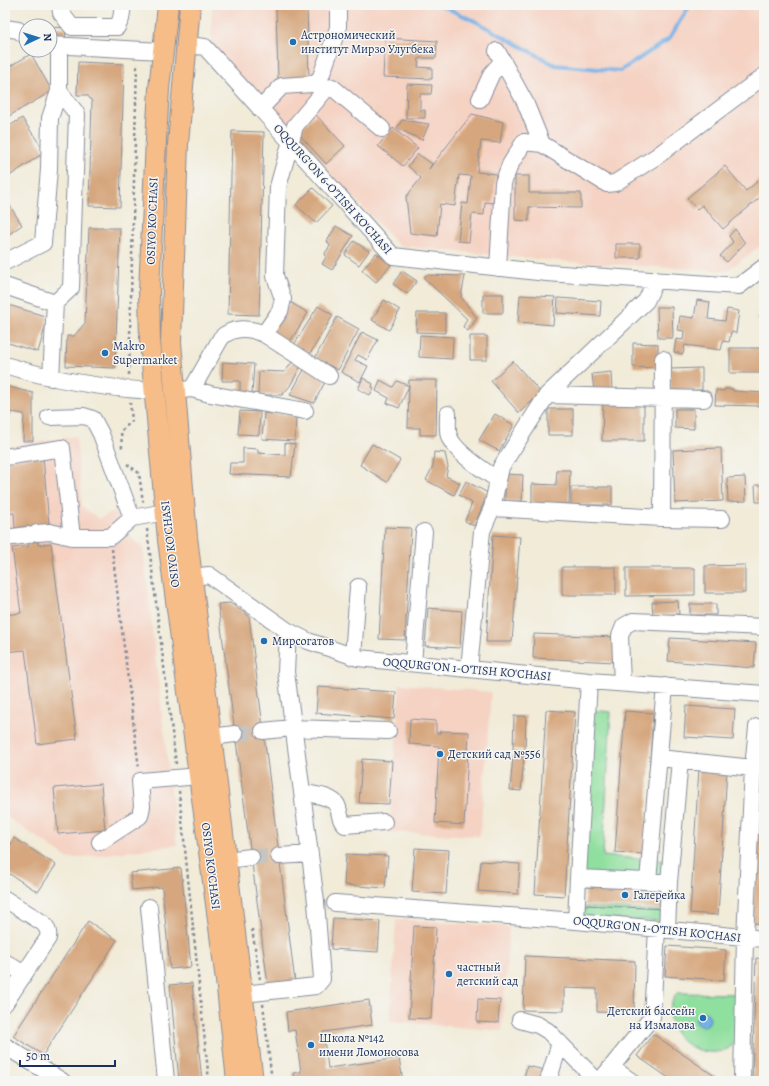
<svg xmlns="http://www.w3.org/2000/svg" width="769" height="1086" viewBox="0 0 769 1086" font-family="Alegreya,serif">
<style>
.built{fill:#f5d2c2}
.green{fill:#8fdf9e;stroke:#55877e}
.water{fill:#75b0e6;stroke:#4870a2}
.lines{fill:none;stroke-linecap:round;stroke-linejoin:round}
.stream{stroke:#75b0e6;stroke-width:4}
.building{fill:#d6a77f}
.minor-tunnel{stroke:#c6c5c0;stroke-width:16;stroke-dasharray:16 8;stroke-linecap:butt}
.minor-casing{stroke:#868d9b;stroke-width:18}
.major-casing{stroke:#868d9b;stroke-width:22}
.path{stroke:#868d9b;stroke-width:2.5;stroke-dasharray:3 3;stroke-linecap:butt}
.minor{stroke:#fff;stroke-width:16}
.major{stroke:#f7bd88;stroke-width:20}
.poi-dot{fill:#1f6fb2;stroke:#f6f6f2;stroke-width:1.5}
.labels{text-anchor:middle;stroke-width:3;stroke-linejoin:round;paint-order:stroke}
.poi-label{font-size:12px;fill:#1b2f5e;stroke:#f6f6f2;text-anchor:start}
.street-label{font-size:12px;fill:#1b2f5e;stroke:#f6f6f2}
</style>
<rect width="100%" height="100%" fill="#f6f6f2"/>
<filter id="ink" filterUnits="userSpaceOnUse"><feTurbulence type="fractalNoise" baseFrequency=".025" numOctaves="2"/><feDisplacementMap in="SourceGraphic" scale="8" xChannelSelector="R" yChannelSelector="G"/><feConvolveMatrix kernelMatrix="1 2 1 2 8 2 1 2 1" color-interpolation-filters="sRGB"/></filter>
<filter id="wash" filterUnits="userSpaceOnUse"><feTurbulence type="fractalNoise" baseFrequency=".012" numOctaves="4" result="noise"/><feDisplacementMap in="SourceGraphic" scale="16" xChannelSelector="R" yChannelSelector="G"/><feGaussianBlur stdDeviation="0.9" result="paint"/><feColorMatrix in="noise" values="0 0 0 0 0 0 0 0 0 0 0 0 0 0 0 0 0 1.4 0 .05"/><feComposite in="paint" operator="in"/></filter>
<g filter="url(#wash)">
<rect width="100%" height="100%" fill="#f1ebd8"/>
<path class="built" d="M212,5H764V243L727,271L570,262L399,246L211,47Z
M76,436L82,506L99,519L115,511L125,532L143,548L177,845L69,859L5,816V447Z
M400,684L491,692L480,836L389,832Z
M396,919L509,927L502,1031L390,1021Z"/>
<path class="green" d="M581,709L611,712L603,856L669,861L668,880L572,874Z
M585,907L663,911V921L584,918Z
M677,993L738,994V1041C733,1044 728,1050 722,1051C689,1059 654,1024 677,993Z"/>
<path class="water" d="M696 1019a7 7 0 1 1 14 0a7 7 0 1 1-14 0Z"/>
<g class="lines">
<path class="stream" d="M440,5L477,22L555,65L620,71L669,39L690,5"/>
</g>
<g id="blocks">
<path class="building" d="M276,5H307L309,79L278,80Z
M50,27L66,28L65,41L50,40Z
M385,38L437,41L436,58H419L418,67L432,68V79L383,77Z
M31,54L52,91L9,116L5,109V69Z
M78,62L124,64L120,207L89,206L92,101L87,95H77Z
M407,84L432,85L431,94H420V110H425V118H406Z
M472,114L503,122L500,143L481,141L477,172L496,174L493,203L485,202L484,215L472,214L469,242L458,241L462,203L468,204L471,176L459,175L455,206L440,204L437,236L410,233L406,197L421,178L408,166L418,154L432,164L429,169Z
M316,115L345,146L326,164L297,132Z
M22,118L45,152L5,179V129Z
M402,120L429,124L422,140L397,128Z
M393,128L418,148L403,166L378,146Z
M232,131L264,132L259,315L228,314Z
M725,166L746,191L764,176V194L723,229L702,205L697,209L687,198Z
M515,176H529V193H581V208L529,207V221L515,220Z
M313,188L332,206L316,223L296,205Z
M5,198L22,225L5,237Z
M336,226L353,236L332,270L322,264L326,257L325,253L330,246L327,241Z
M89,228H120L115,368L66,366L67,336H74L85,323Z
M735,229L745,243L727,262L720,256L733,242L729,236Z
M354,241L369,251L359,265L345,255Z
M616,244H640V258H616Z
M376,253L391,265L376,282L362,270Z
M402,271L417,281L407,294L393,284Z
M426,275L465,276L461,297L477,318L468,331L463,327L467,319L424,278Z
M483,294H503V313H483Z
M520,295L555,297L553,325L518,322Z
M558,298L601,301L600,316L557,313Z
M384,300L400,310L389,330L372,320Z
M697,300L710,302L708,319L725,321L727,309L739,311L736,333L731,332L729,342L723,341L721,350L685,345L683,354L674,352L676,339L683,340L684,331L678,330L680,316L694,318Z
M290,302L308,313L289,343L271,331Z
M5,304L48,317L38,352L5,342Z
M318,306L333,315L310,354L294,345Z
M657,307H672L673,338H658Z
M764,309V320L759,316Z
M417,313H445V333L416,332Z
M337,317L359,329L338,370L315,358Z
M362,332L378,340L367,360L358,355L355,360L368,366L360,382L341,372Z
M420,335L453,337L452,359L419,357Z
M470,336H487V360H470Z
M633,343L658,344V368L633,367Z
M730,348H764V373H730Z
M294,359L302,364L290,386L282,395H258L259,371L285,372Z
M513,361L541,393L519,413L491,381Z
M223,362L254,364L252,393H240V381H222Z
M306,366L326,380L314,403L290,395Z
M702,368V390L671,391L670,369Z
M611,372L612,390L594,391L592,374Z
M363,378L373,384L372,387L374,388L370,395L358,389Z
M380,380L393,387L397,381L409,386L399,408L387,403L389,398L376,391Z
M409,380H437L436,435H420V428H408Z
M5,386L33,393V441H23L24,414L11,412L5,433Z
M724,389H733V391L764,393V406L715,405L716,390L724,391Z
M603,402H644V441H602Z
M548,409H573V435H548Z
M675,409H694V429L675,428Z
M240,411L260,412L259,435L238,434Z
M264,413L296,415L295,441L262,439Z
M495,414L514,425L499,451L479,440Z
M285,443L295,444L291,477L229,474L230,463H243V448L258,449V453L285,455Z
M372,444L400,460L387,482L360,465Z
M721,448L723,501L675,503L673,450Z
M434,452L445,453L448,467L446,476L460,483L454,495L426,480L433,466Z
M43,457L49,524L36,525L38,545L51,543L77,739L37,744L25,650L5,652V615L21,613L12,548L29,546L28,526L15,528L14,513L5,514V478H8V460Z
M557,470H570L569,504L532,503V484L556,485Z
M505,474L523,475L522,501H505Z
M745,477L746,501L728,502L727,478Z
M466,481L488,493L474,526L465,521L472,503L459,495Z
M755,485H764V502H756Z
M571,487H612V505H571Z
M385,527L411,528L405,640L379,639Z
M493,535L520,537L512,642H486Z
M745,565V593H705V566Z
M562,567H616V595H562Z
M626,568H695V595L626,596Z
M678,601L679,614L653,615L652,602Z
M230,603L249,616L295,982L268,985L218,604Z
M690,604H716V615H690Z
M428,608L462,611L460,648L425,646Z
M534,634L616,637L615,662L533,658Z
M670,638L756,643L754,668L668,661Z
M318,687L396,692L394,719L316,713Z
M686,706L735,709L733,740L684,737Z
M546,710L575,712L564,896L535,894Z
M625,711L653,713L644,854L615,852Z
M514,716H526L525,750L513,749Z
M410,719L436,721V733H440V731L469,732L464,825L435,823L439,746L409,744Z
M763,741H764V924L752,923Z
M513,756L524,757L521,791L510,790Z
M362,759L392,761L389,804L359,803Z
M699,768L727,770L718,915L690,913Z
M101,784L105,830L58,834L54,788Z
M14,838L56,865L38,892L5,871V840L11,844Z
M415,848L449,850L446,894L412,892Z
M346,854L388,856L385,888L344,885Z
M481,861L520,864L518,894L478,891Z
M181,868L191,967L170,969L162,887L132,890L130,873Z
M586,880L666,885L664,909L585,905Z
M333,918L380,921L378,952L331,949Z
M88,921L117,940L43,1055L13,1036Z
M414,926L436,927L431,1019L409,1018Z
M667,946L726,950L724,980L665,976Z
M525,956L635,961L634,1013L597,1012V989L564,988V1011L523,1010Z
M756,958L764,959V1081H752Z
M192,983L202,1081H179L170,985Z
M478,999L500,1000L498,1023L477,1022Z
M369,1000L372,1025L323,1032L328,1068L399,1058L403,1081H294L293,1073L301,1072L295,1030L288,1031L286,1012Z
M653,1034L722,1081H673L637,1056Z
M527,1066L545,1070L542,1081H523Z"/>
</g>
</g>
<g filter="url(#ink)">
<use href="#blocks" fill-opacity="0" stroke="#868d9b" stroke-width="1"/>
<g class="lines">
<path class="minor-tunnel" d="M235,734L263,731
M251,857L279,856"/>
<g class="minor-casing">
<path id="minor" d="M60,5L61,13L72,27H117L121,19L123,5
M5,28L18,30L26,36
M50,45L162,51
M186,45L205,47L393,256L547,273L739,286L764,267
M497,51L525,102L542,144
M480,99L492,73L503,61
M260,109L282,86L312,84L320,79L338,28V5
M5,262L43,243L49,169L50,118L59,91V46
M498,268L503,183L510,165L524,142L542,144L607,184L615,183L657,156L764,76
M5,286L55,303L71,288L77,114L59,91
M264,334L280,311L283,299L275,276L278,187L295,126L327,88L332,87L382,129
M5,365C53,380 103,388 153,391
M51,378L55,303
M192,389L221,338C233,326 250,328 264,334L329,376
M182,390L192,389L210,394L305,411
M547,395L704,399
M448,414C448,421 447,430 449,436C454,452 485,471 498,480
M49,417L84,416L93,419L101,434L132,518
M5,457L62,448L72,537
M492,508L662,518L722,519
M662,518L663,359
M37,533L50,532L72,537H110L132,518L166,512
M5,538L28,535
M192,577L209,575L288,631L308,641L358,658L589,681L764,694
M288,631L286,672L302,792
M353,657L358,587
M413,663L424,532
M469,669L482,531L492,508L501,467L547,395L646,301L656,280
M622,683L620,636L624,626L633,621L764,627
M263,731L292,728L388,731
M211,737L235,734
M659,758L753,768L745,938L742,1081
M753,768L757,727
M100,842L140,816L142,806L140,781L200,776
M279,856L310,854
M226,860L251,857
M578,878L589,681
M648,881L665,686
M669,882L680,760
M5,899L43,923C48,928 49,932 48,938L5,1003
M335,903L576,921L764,939
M149,907L166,1081
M576,921L578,878L669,882L667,930
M5,962L24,974
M243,994L316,986L322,979L316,902L302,792C312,795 331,795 337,805C341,813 338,819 345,825L384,822
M520,1020L538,1025L548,1031L597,1081
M5,1046L62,1081
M611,1067L631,1081
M548,1081L560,1043
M600,1081L652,1017L657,929"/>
</g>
<g class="major-casing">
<path id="major" d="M168,5L159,89L156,140L149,291L150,341L168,540L227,988L237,1081
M190,5L178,144L171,342L187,537L253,1081"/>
</g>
<path class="path" d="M129,375L137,63
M122,448L121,431L132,421L130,402
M127,464L139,473L143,502
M147,529L176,764
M112,549L139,769
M179,791L209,1081
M252,929L260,979
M263,1004L272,1081"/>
<use href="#minor" class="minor"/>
<use href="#major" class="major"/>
</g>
</g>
<g class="poi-dot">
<circle cx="293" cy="42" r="4"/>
<circle cx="105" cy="353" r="4"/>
<circle cx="264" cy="641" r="4"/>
<circle cx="440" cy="754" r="4"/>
<circle cx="625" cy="895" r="4"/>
<circle cx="449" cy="974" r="4"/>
<circle cx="703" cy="1018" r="4"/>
<circle cx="311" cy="1045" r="4"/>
</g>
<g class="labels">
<g class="poi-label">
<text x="301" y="39">Астрономический<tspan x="301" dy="14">институт Мирзо Улугбека</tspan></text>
<text x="113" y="350">Makro<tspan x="113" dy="14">Supermarket</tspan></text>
<text x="272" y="645">Мирсогатов</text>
<text x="448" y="758">Детский сад №556</text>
<text x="633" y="899">Галерейка</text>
<text x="457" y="971">частный<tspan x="457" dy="14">детский сад</tspan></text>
<text x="695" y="1015" text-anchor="end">Детский бассейн<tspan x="695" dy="14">на Измалова</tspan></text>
<text x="319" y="1042">Школа №142<tspan x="319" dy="14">имени Ломоносова</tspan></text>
</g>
<g class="street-label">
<text transform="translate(333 189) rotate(48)" y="4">OQQURG'ON 6-O'TISH KO'CHASI</text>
<text transform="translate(152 221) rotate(-88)" y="4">OSIYO KO'CHASI</text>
<text transform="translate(170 544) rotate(-97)" y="4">OSIYO KO'CHASI</text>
<text transform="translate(467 669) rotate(5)" y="4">OQQURG'ON 1-O'TISH KO'CHASI</text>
<text transform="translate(211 866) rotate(83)" y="4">OSIYO KO'CHASI</text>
<text transform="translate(657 929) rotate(6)" y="4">OQQURG'ON 1-O'TISH KO'CHASI</text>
</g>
</g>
<rect width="769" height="1086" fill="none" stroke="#f6f6f2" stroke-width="20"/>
<g transform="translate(38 38) rotate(86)"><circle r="19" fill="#f6f6f2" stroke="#9ea6b7"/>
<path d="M0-3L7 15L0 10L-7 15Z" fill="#1f6fb2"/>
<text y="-6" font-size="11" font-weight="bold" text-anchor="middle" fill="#1b2f5e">N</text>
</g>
<path d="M20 1060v6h95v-6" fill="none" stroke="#1b2f5e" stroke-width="2"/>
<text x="26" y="1060" font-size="12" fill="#1b2f5e" stroke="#f6f6f2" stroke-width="3" paint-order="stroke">50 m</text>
</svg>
